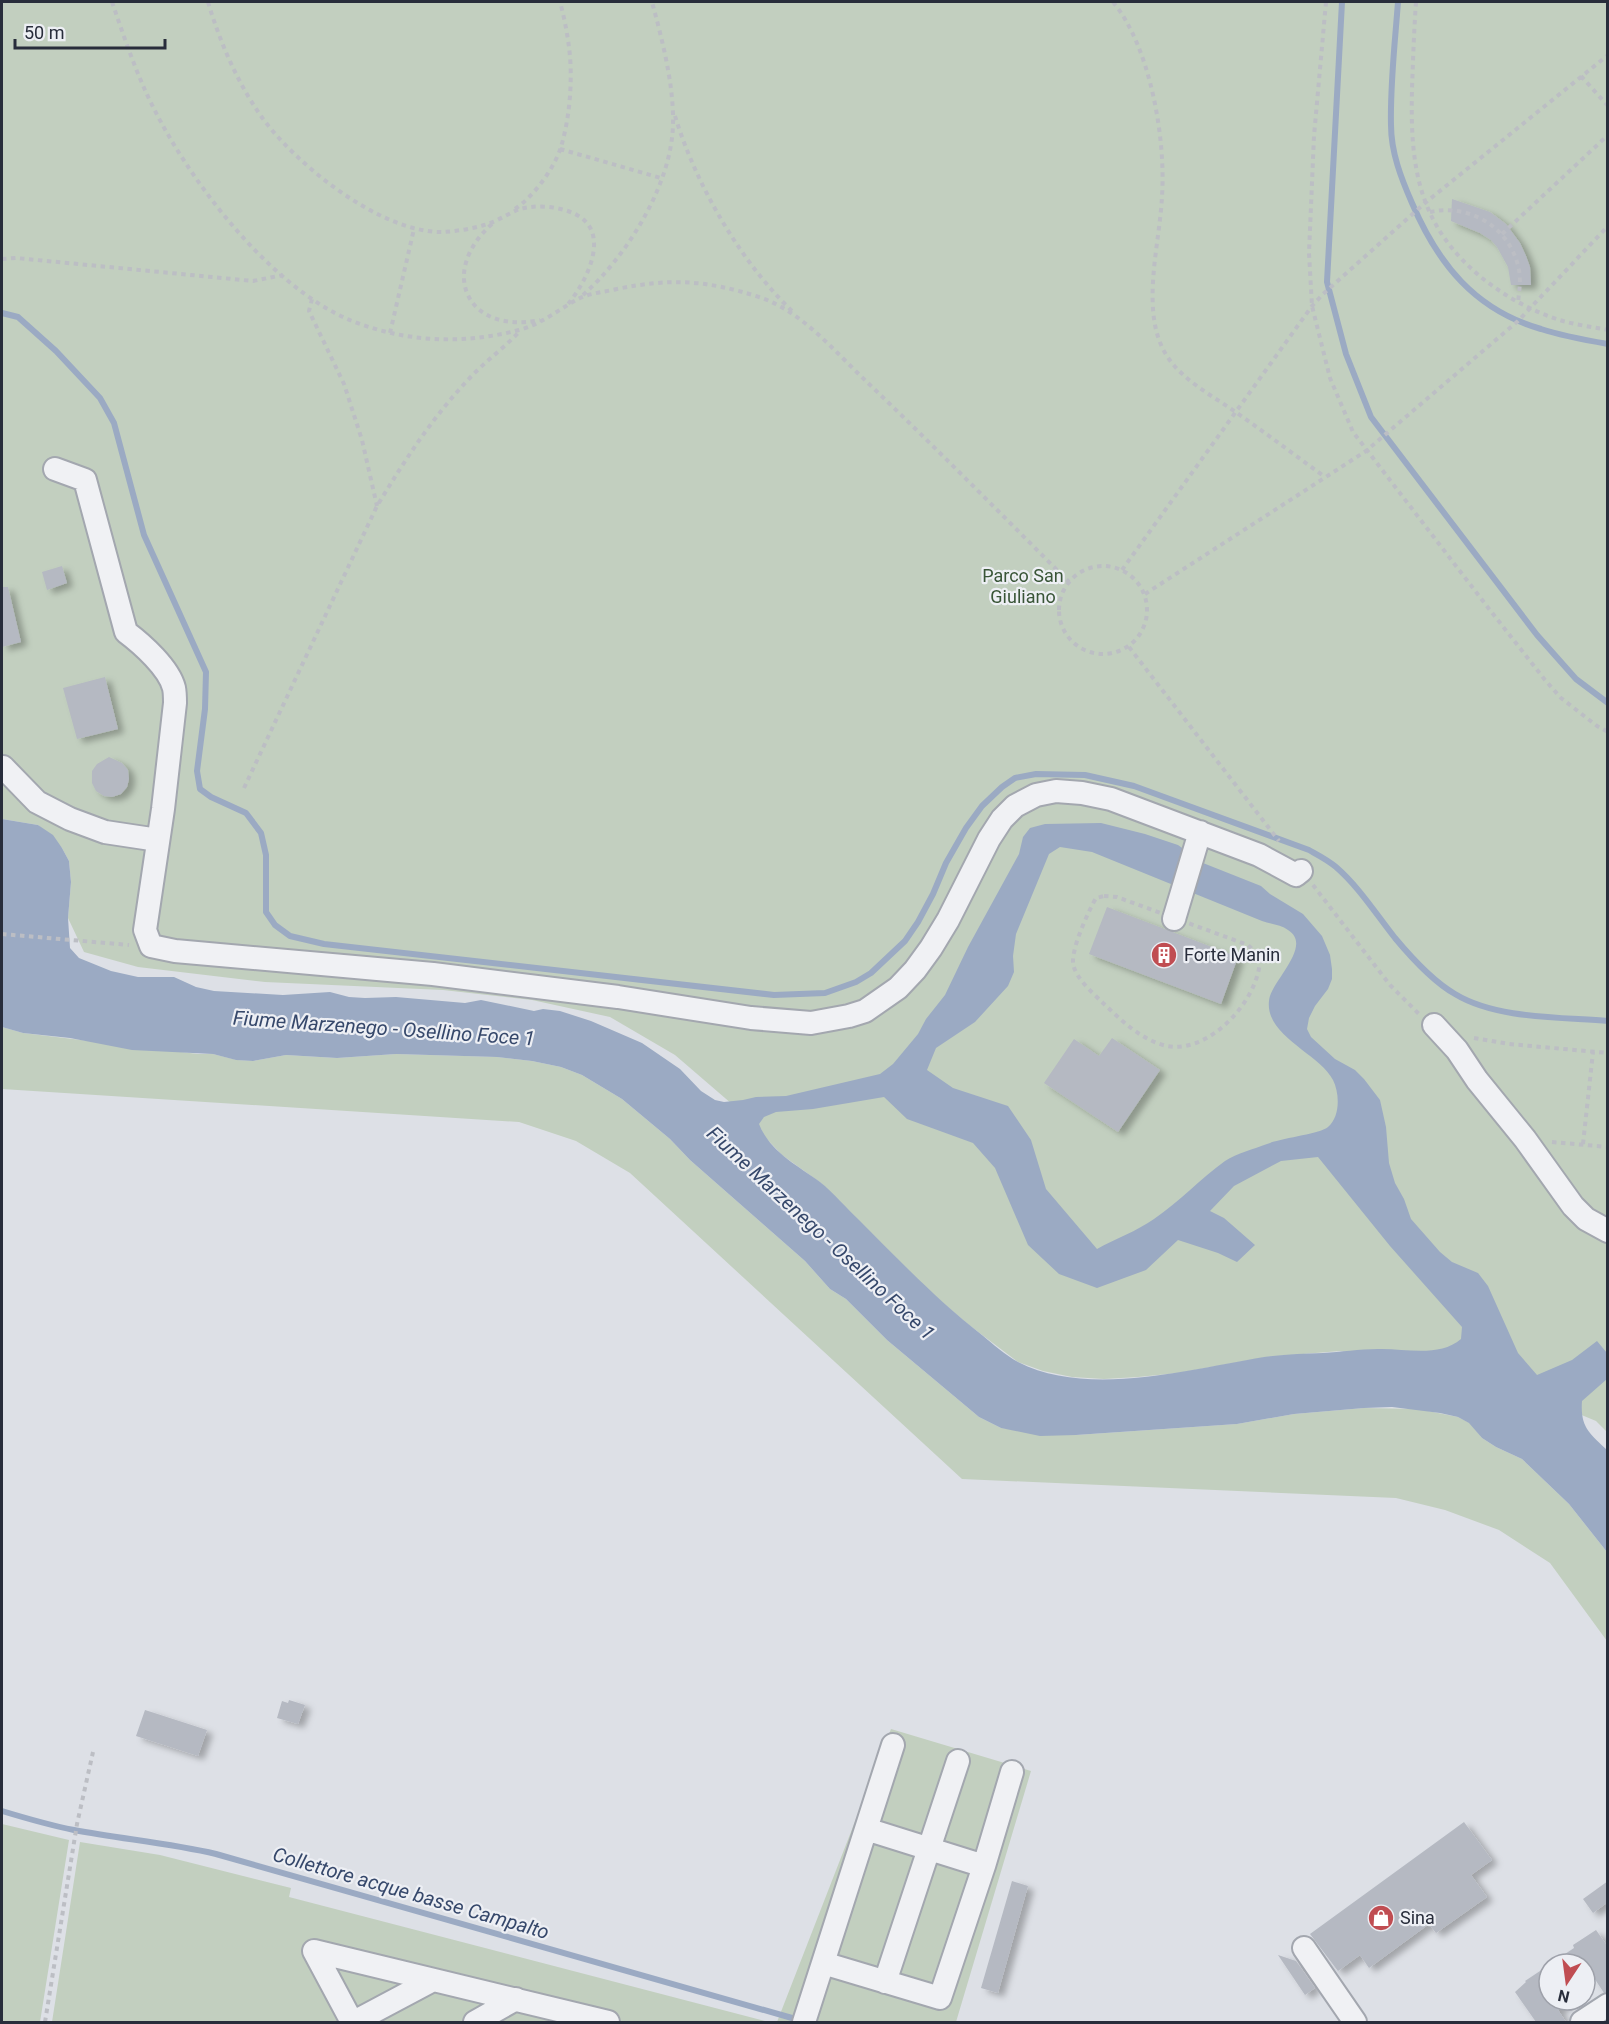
<svg xmlns="http://www.w3.org/2000/svg" width="1609" height="2024" viewBox="0 0 1609 2024" font-family="Roboto,sans-serif">
<style>
.green{fill:#c2cfbf}
.water{fill:#9baac3;fill-rule:evenodd}
.lines{fill:none;stroke-linecap:round;stroke-linejoin:round}
.stream{stroke:#9baac3;stroke-width:6}
.building{fill:#b5b9c2;filter:url(#shadow)}
.minor-casing{stroke:#a3a7af;stroke-width:26}
.path{stroke:#bcbec4;stroke-width:4;stroke-dasharray:4.5 4.5;stroke-linecap:butt}
.minor{stroke:#f0f1f4;stroke-width:22}
.labels{text-anchor:middle;stroke-width:4.5;stroke-linejoin:round;paint-order:stroke}
.park-label{font-size:18px;fill:#395537;stroke:#edeff4}
.poi-label{font-size:18px;fill:#282d3b;stroke:#edeff4;text-anchor:start}
.water-label{font-size:20px;font-style:italic;fill:#36486b;stroke:#edeff4}
</style>
<defs>
<filter id="shadow"><feDropShadow dx="6" dy="4" stdDeviation="3" flood-color="#0004"/></filter>
</defs>
<rect width="100%" height="100%" fill="#dde0e6"/>
<path class="green" d="M2,2H1607V1432L1596,1421L1469,1368L1340,1351L1267,1357L1178,1373L1138,1377L1104,1379L1072,1377L1043,1371L1018,1362L969,1325L930,1292L821,1183L782,1155L764,1136L761,1129L675,1055L610,1017L532,1000L443,990L265,982L138,967L84,952L68,918L71,882L69,861L62,848L38,825L2,819Z
M2,1027L23,1033L198,1054H213L237,1060L253,1061L286,1055L337,1058L396,1054L497,1057L532,1061L561,1067L582,1075L622,1099L670,1139L690,1160L805,1261L830,1289L846,1299L887,1340L979,1417L1001,1428L1076,1435L1237,1424L1294,1414L1364,1408L1418,1409L1458,1417L1470,1423L1482,1438L1496,1447L1522,1459L1569,1504L1607,1552V1641L1550,1563L1499,1530L1445,1510L1396,1498L962,1479L630,1173L576,1141L519,1122L2,1089Z
M891,1729L1031,1771L956,2022H777Z
M2,1824L69,1840L40,2022H2Z
M80,1842L160,1855L291,1888L289,1897L769,2022H52Z"/>
<path class="water" d="M2,819L38,825L53,835L62,848L69,861L71,882L68,918L70,948L79,958L111,971L138,977H174L196,987L214,991L283,995L330,992L349,997L365,998L396,997L465,1003L481,1000L534,1011L543,1009L560,1011L591,1021L642,1043L680,1069L701,1091L715,1100L724,1102L743,1100L756,1097L786,1096L880,1074L893,1064L918,1034L926,1019L945,995L968,947L1019,854L1023,837L1030,828L1045,824L1101,823L1145,834L1178,845L1203,863L1261,886L1270,894L1303,914L1322,936L1330,955L1332,969V979L1328,989L1315,1006L1309,1018L1307,1029L1311,1037L1335,1059L1355,1070L1364,1079L1380,1100L1386,1127L1389,1163L1395,1183L1404,1199L1411,1219L1440,1252L1452,1262L1478,1273L1488,1286L1518,1353L1537,1375L1572,1360L1597,1341L1607,1353V1379L1582,1401C1580,1428 1590,1433 1607,1450V1552L1569,1504L1522,1459L1496,1447L1482,1438L1469,1423L1458,1417L1440,1413L1392,1407L1364,1408L1294,1414L1237,1424L1076,1435L1040,1436L1001,1428L979,1417L887,1340L846,1299L830,1289L805,1261L690,1160L670,1139L622,1099L582,1075L561,1067L532,1061L497,1057L396,1054L337,1058L286,1055L253,1061L236,1060L213,1054L132,1050L70,1038L23,1033L2,1027ZM1060,847L1092,852L1262,921C1270,924 1281,925 1288,930C1314,946 1270,982 1269,1001C1265,1036 1320,1054 1333,1080C1340,1094 1340,1117 1328,1127C1320,1134 1281,1138 1267,1144C1254,1149 1237,1153 1225,1161C1200,1179 1179,1202 1154,1219C1137,1231 1115,1239 1097,1249L1046,1189L1031,1140L1008,1106L953,1088L927,1070L936,1048L975,1022L1008,986L1014,972L1013,956L1016,934L1049,854ZM884,1097L907,1119L973,1143L995,1168L1028,1245L1059,1274L1097,1288L1146,1270L1178,1240L1218,1253L1237,1262L1255,1245L1224,1218L1210,1211L1234,1186L1281,1161L1318,1157L1390,1246L1462,1327L1461,1339C1439,1358 1404,1348 1378,1349C1359,1349 1341,1352 1323,1353C1304,1354 1284,1354 1264,1357C1191,1369 1088,1398 1018,1362C1005,1355 993,1344 982,1335C937,1300 899,1260 859,1220C846,1208 834,1193 820,1182C797,1165 770,1152 759,1124L764,1117L776,1112L813,1109Z"/>
<g class="lines">
<path class="stream" d="M1342,2L1327,282L1346,354L1371,417L1537,635L1576,679L1608,703
M1398,2C1395,42 1390,84 1391,125C1391,152 1401,178 1412,203C1438,264 1475,310 1541,329C1562,336 1585,340 1608,344
M2,313L18,317L56,351L100,398L114,423L144,535L206,672L205,709L197,771L200,789L211,797L246,813L261,833L266,855V912L275,925L290,936L324,944L774,995L825,993L856,982L871,973L905,941L918,922L933,894L946,863L966,828L982,806L1002,787L1015,778L1036,774L1085,775L1134,786L1309,850C1318,855 1328,860 1336,867C1359,887 1376,914 1395,938C1410,956 1434,982 1455,994C1496,1019 1560,1017 1608,1021
M2,1811C25,1818 49,1825 74,1830C121,1839 169,1843 216,1854L799,2020"/>
</g>
<path class="building" d="M1452,199L1490,212L1506,224L1520,243L1526,256L1530,267L1531,285H1511L1508,267L1497,247L1491,240L1480,233L1451,221Z
M62,566L67,583L47,590L42,572Z
M2,587H8L21,642L2,647Z
M105,677L118,729L77,739L63,688Z
M109,757L122,763L128,770L129,779L127,787L121,794L112,797L104,796L96,791L92,783V771L97,764Z
M1107,907L1238,957L1221,1004L1089,954Z
M1112,1038L1160,1070L1118,1132L1044,1083L1074,1039L1099,1056Z
M289,1700L305,1705L298,1724L277,1718L282,1701L288,1703Z
M145,1710L207,1730L198,1756L136,1736Z
M1464,1822L1492,1860L1471,1875L1487,1897L1436,1933L1429,1924L1369,1968L1360,1955L1338,1971L1310,1934Z
M1012,1881L1028,1886L998,1993L981,1988Z
M1608,1881V1902L1593,1913L1583,1899Z
M1596,1930L1608,1947V1992L1604,1993L1585,1964H1550L1574,1948L1573,1945Z
M1278,1955L1296,1961L1315,1988L1305,1995Z
M1549,1965V2000H1573L1558,2010L1566,2022H1536L1515,1992L1526,1982L1525,1981Z"/>
<g class="lines">
<g class="minor-casing">
<path id="minor" d="M55,469L85,480L126,632C142,644 169,668 174,688C175,693 175,698 175,703L163,809L145,930L151,946L175,951L433,974L618,997L751,1018L811,1023L849,1016L865,1011L898,988L915,970L931,948L948,920L989,839L1002,819L1015,806L1036,795L1056,791L1082,793L1111,799L1259,855L1296,875L1301,871
M3,767L37,802L70,819L105,832L158,840
M1174,919L1200,832
M1434,1025L1457,1050L1477,1080L1525,1139L1573,1206L1586,1219L1608,1231
M984,1866L1012,1772
M1304,1948L1355,2022
M823,1963L940,1998L984,1866L866,1829
M885,1982L958,1761
M352,2022L314,1951L608,2022
M354,2022L433,1980
M475,2022L516,1999
M804,2022L893,1745
M1582,2022L1608,2005"/>
</g>
<path class="path" d="M112,2C122,31 132,61 145,90C181,171 268,287 352,321C406,342 462,345 519,330C542,324 559,309 580,298C591,293 604,292 617,289C671,278 706,280 759,297C802,311 835,352 867,382C936,448 1002,515 1069,582
M208,2C220,42 237,82 261,116C296,165 382,234 444,232C456,231 472,229 484,225C496,222 506,215 517,210C533,204 559,206 575,214C612,232 587,281 568,304
M1113,2C1150,46 1166,139 1162,196C1160,244 1139,313 1167,356C1183,381 1213,396 1237,413C1267,434 1296,456 1325,477
M1326,2L1314,136L1309,253L1312,306L1330,378L1353,432L1486,605L1545,680L1561,698L1597,726L1608,732
M1416,2C1414,31 1413,60 1412,89C1410,167 1418,225 1482,278C1506,297 1533,312 1563,321C1577,325 1593,327 1608,330
M1581,76L1608,106
M675,116C696,185 741,263 794,313
M560,149L661,178
M515,209C533,197 554,169 561,147C570,117 573,78 569,47C567,32 564,16 560,2
M1430,212C1470,203 1511,228 1519,270C1521,281 1519,292 1518,303
M492,224C437,273 468,335 540,320
M1502,234L1608,135
M2,259L16,258L253,281L283,275
M583,295C627,256 672,184 673,124C674,85 662,39 652,2
M312,299L309,311L344,384L362,440L377,506
M390,333L414,229
M1059 610a44 44 0 1 1 88 0a44 44 0 1 1-88 0Z
M1122,570L1312,306L1323,294L1425,203L1608,55
M1145,594L1366,451L1380,439L1518,321L1608,226
M1129,647L1279,841
M244,788L377,506C405,460 430,421 466,382C483,363 503,349 520,331
M1313,885L1390,985L1419,1014
M1104,896L1117,897L1248,945L1260,957C1261,999 1207,1058 1163,1045C1139,1038 1121,1020 1103,1003C1093,993 1075,978 1073,963C1072,947 1088,912 1096,898Z
M2,934L129,945
M1474,1038L1509,1044L1608,1053
M1552,1142L1608,1147
M1583,1144L1593,1052
M45,2022L77,1824L93,1752"/>
<use href="#minor" class="minor"/>
</g>
<defs>
<g id="building-disc" transform="scale(1.35)"><circle r="9.5" fill="#c04d52" stroke="#edeff4"/><path d="M-4-6H4V6H1V3H-1V6H-4ZM-2.5-4.3h1.7v1.8h-1.7ZM.8-4.3h1.7v1.8H.8ZM-2.5-1h1.7V.8h-1.7ZM.8-1h1.7V.8H.8Z" fill="#fff"/></g>
<g id="shop-disc" transform="scale(1.35)"><circle r="9.5" fill="#c04d52" stroke="#edeff4"/><path d="M-5-2.5h2.3a2.7 3.5 0 0 1 5.4 0H5L5.5 6h-11ZM-1.5-2.5h3a1.5 2.3 0 0 0-3 0Z" fill="#fff"/></g>
</defs>
<g fill-rule="evenodd">
<use href="#building-disc" x="1164" y="955"/>
<use href="#shop-disc" x="1381" y="1918"/>
</g>
<g class="labels">
<g class="park-label">
<text x="1023" y="582">Parco San<tspan x="1023" dy="21">Giuliano</tspan></text>
</g>
<g class="poi-label">
<text x="1184" y="961">Forte Manin</text>
<text x="1400" y="1924">Sina</text>
</g>
<g class="water-label">
<text transform="translate(384 1028) rotate(4)" y="7">Fiume Marzenego - Osellino Foce 1</text>
<text transform="translate(821 1233) rotate(43)" y="7">Fiume Marzenego - Osellino Foce 1</text>
<text transform="translate(411 1893) rotate(16)" y="7">Collettore acque basse Campalto</text>
</g>
</g>
<rect width="1609" height="2024" fill="none" stroke="#282d3b" stroke-width="6"/>
<g transform="translate(1567 1982) rotate(193)"><circle r="28" fill="#edeff4" stroke="#9ea1aa" stroke-width="1.5"/>
<path d="M0-4.5L10 22L0 15L-10 22Z" fill="#c04d52"/>
<text y="-9" font-size="16" font-weight="bold" text-anchor="middle" fill="#282d3b">N</text>
</g>
<path d="M15 39v9h150v-9" fill="none" stroke="#282d3b" stroke-width="3"/>
<text x="24" y="39" font-size="18" fill="#282d3b" stroke="#edeff4" stroke-width="4.5" paint-order="stroke">50 m</text>
</svg>
